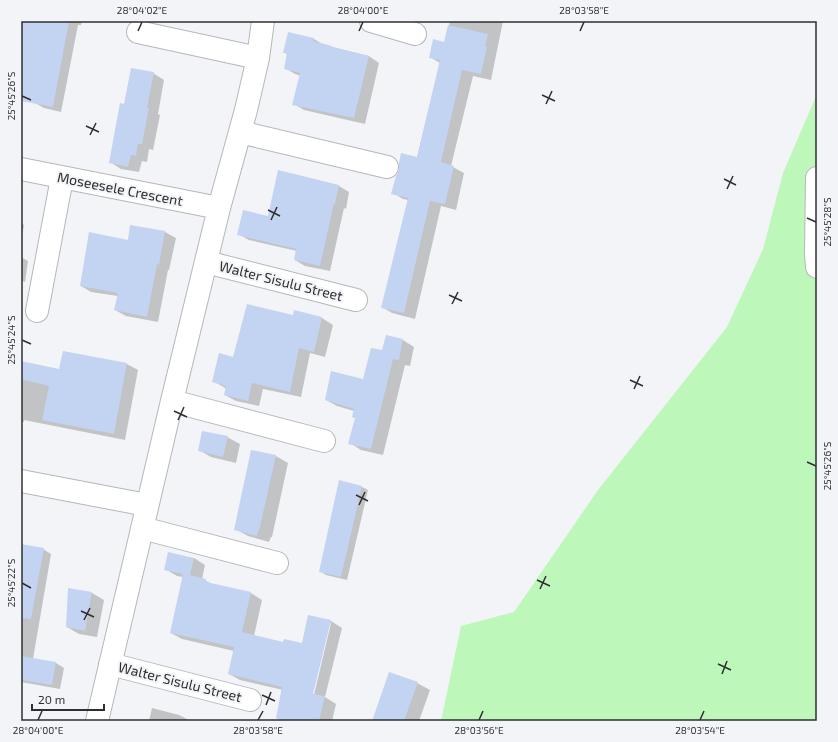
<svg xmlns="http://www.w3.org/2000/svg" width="838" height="742" viewBox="0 0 838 742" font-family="'Exo 2',sans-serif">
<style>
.green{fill:#bef7ba}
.shadow{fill:#0003;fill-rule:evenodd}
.building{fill:#c3d3f2}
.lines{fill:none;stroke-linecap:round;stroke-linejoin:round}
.minor-casing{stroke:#b6b7bb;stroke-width:24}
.minor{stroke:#fff;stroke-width:22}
.ticks{fill:none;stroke:#2e2f31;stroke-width:1.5}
.labels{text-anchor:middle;stroke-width:4;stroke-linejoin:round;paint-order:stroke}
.street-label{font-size:14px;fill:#2e2f31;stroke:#f2f4f7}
.neatline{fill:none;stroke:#2e2f31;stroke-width:1.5}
.ticks-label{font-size:10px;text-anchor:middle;fill:#2e2f31}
</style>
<rect width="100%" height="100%" fill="#f2f4f7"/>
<path class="green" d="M817,94V721H441L461,626L514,612L598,490L727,327L763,249L783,173Z"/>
<path class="shadow" d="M50,21H82L81,25H78L61,112L44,108L35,103Z
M450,21H503L491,80L473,76L451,166L464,173L456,210L441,206L415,319L392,313L382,307L408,200L403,199L393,193L417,158L440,63L430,57L445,43Z
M289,33L314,39L324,45L369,56L379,63L365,124L304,110L294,104L301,76L295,74L285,68L288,55L284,52Z
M153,73L164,80L158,114L160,115L153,150L149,149L147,162L142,161L139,172L121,169L110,162L125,105Z
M279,171L339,186L349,192L346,209L344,208L330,271L305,266L295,260L297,251L249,240L238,234L269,217Z
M21,223L24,225L21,240Z
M131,226L165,232L176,238L169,270H168L158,322L126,316L115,310L118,296L91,292L81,286L128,241Z
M21,257L28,261L25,282L22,281L21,287Z
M295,312L322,318L333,325L325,357L310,353L301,397L263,389L259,406L236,401L225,395L227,389L213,381L234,358L294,316Z
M403,340L414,347L410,366L405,365L383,455L361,450L350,443L356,419L353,417L354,411L337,406L326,400L364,380Z
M64,352L127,364L138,370L125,440L24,420V422L21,421V362L60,370Z
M227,437L240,444L236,463L211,457L199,450Z
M276,456L288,463L272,537H271L269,542L248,536L235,529Z
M340,481L362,487L368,490L347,580L326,575L320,571Z
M21,545L43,549L51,554L33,659L56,663L64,668L60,689L21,682Z
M194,558L205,565L202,579L214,585L251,593L262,600L254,636L284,643L303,644L331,621L342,628L325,697L336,704L332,721H282L277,718L283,690L240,680L229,674L234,651L182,639L171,633L183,577L177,576L165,569ZM329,623H331L313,699L311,698Z
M69,589L92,593L104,600L97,637L79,634L67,627Z
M417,683L430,690L419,721H379Z
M152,708L179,715L191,721H149Z"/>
<path class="building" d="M21,21H69L53,107L21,101Z
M448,25L488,34L485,47H487L481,74L462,70L441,162L454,166L445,204L430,201L404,313L381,308L408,198L391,194L396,176L399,170V163L401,153L417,157L440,60L429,58L433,39L444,42Z
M288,32L314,38L313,41L332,46V47L369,56L354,118L292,105L300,73L284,69L287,53H283Z
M131,68L154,72L147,108H149L142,144H138L136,156L131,155L128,167L109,163L120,103L124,104Z
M278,170L339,185L335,204L334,203L320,266L294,260L296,249L237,235L243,210L268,216Z
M130,225L165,231L159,265L157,264L147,317L114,310L118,293L80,286L89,232L128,240Z
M247,304L293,315L294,310L322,317L314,352L299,348L290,392L252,383L248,401L224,395L226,386L212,382L219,353L233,357Z
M386,335L403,339L399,360L393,359L371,449L348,444L355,418L352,417L354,409L325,400L331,371L363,379L371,348L382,350Z
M63,351L127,363L114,434L42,420L49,386L21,379V361L59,369Z
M202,431L228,436L223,457L198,451Z
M251,450L276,455L259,531L258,530L257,536L234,530Z
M339,480L362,486L341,577L319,572Z
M21,544L44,548L31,619L21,618Z
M168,552L194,558L190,575L206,579V582L251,592L242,632L283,642L284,639L302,643L308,615L331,620L313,694L325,696L319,721H286L276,718L282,687L228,674L234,647L170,633L183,574L164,570Z
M68,588L92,592L85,631L66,627Z
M21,656L56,662L52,685L21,680Z
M389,672L418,682L404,721H372Z"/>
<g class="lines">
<g class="minor-casing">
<path id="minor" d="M371,21L415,34
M138,32L258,58
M240,132L387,167
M21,169L219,208
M817,178L816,254L817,267
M206,262L356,300
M37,311L62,178
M172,401L324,441
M21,481L147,505
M142,528L277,563
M110,664L250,700
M97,721L172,401L219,208L246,110L258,58L263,21"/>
</g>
<use href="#minor" class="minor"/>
</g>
<path class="ticks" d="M138,31L142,22M359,31L363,22M580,31L584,22M542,95L555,101M22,96L31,100M546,104L552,91M86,126L99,132M90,135L96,123M724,179L736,185M727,189L733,176M268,210L280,216M807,218L816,222M271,220L277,207M449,295L462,301M452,304L458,292M22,340L31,344M630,380L643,386M634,389L640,376M174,411L187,417M178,420L184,407M807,462L816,466M356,495L368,501M359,505L365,492M537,580L550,586M22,583L31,588M540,589L546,576M81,611L94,617M84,620L90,608M718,664L731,670M722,674L727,661M262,695L275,701M266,705L271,692M38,720L42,711M258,720L263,711M479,720L483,711M700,720L704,711"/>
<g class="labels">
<g class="street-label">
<text transform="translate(120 189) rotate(11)" y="5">Moseesele Crescent</text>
<text transform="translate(281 281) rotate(14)" y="5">Walter Sisulu Street</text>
<text transform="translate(180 682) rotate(14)" y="5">Walter Sisulu Street</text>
</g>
</g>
<rect width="838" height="742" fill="none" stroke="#f2f4f7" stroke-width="44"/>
<path d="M32 704v6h72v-6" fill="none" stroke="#2e2f31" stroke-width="2"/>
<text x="38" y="704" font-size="12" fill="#2e2f31" stroke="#f2f4f7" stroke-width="3" paint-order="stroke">20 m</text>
<rect x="22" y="22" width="794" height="698" class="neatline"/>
<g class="ticks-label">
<text x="142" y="14">28°04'02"E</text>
<text x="363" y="14">28°04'00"E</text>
<text x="584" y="14">28°03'58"E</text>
<text transform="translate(11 96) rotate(-90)" y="4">25°45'26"S</text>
<text transform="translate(827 222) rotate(-90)" y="4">25°45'28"S</text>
<text transform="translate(11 340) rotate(-90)" y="4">25°45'24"S</text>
<text transform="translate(827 466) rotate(-90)" y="4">25°45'26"S</text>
<text transform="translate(11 583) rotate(-90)" y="4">25°45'22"S</text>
<text x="38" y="734">28°04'00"E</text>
<text x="258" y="734">28°03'58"E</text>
<text x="479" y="734">28°03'56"E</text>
<text x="700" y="734">28°03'54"E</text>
</g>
</svg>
